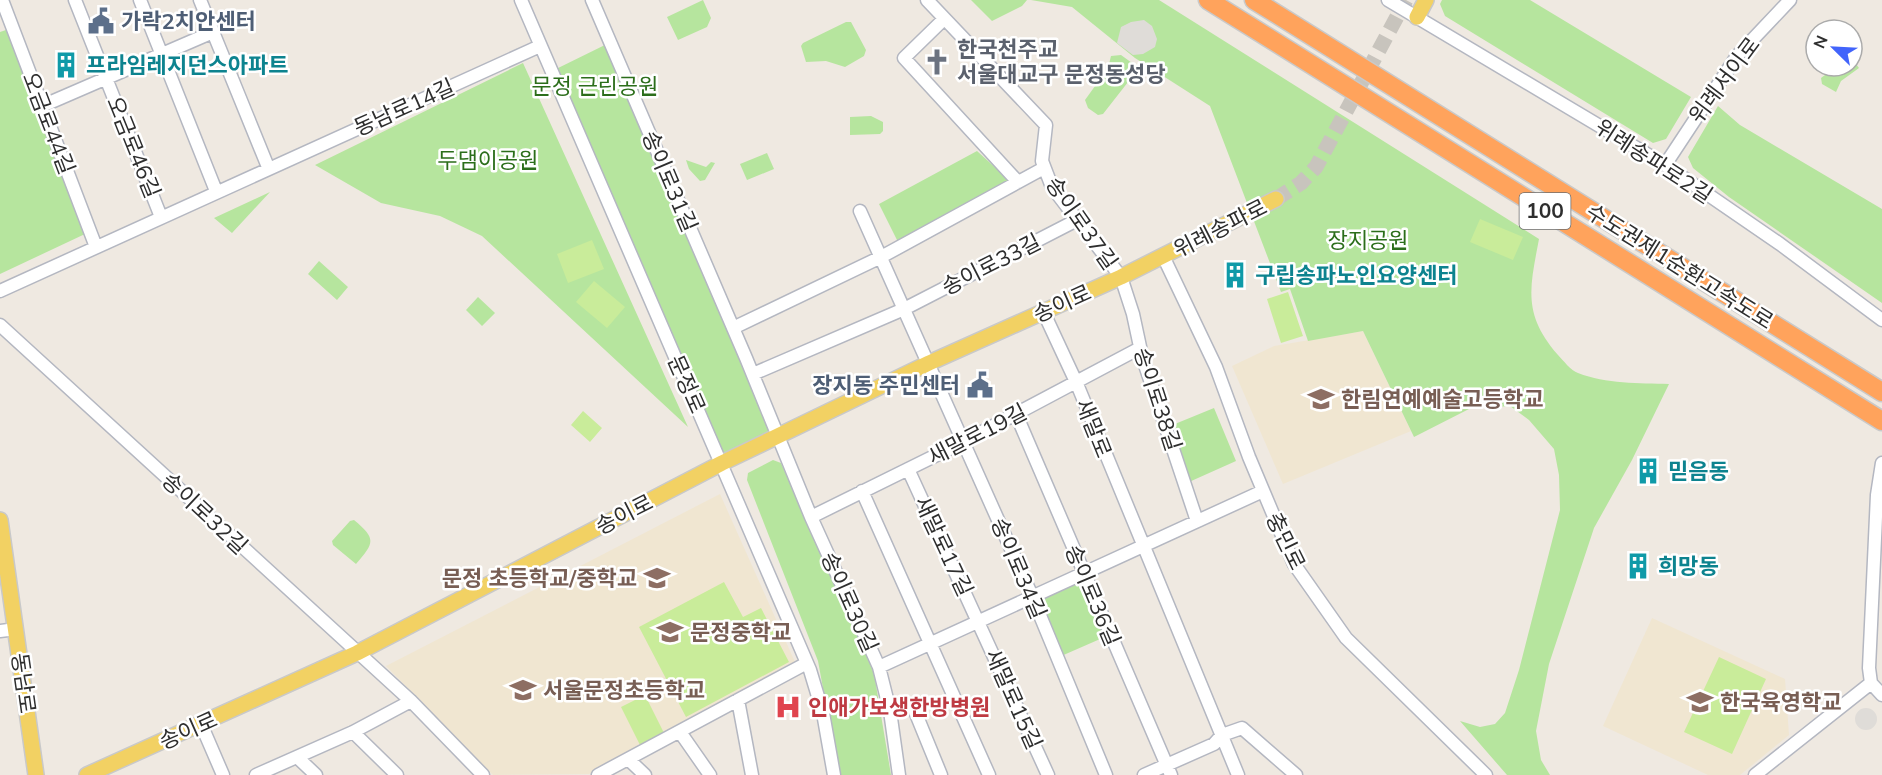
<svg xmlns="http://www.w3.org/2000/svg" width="1882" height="775" viewBox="0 0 1882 775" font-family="Mulish,'Noto Sans KR',sans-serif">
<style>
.education{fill:#f0e6d1}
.green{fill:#b6e59e}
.pitch{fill:#c9ec9a}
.plaza{fill:#dfdcd8}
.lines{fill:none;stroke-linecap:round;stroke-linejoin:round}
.major-tunnel{stroke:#c8c4bd;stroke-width:15;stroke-dasharray:15 8;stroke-linecap:butt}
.minor-casing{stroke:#b4b7c1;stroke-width:15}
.major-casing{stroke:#c9c9c9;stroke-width:18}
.highway-casing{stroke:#c9c9c9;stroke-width:21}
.minor{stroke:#fff;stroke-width:12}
.major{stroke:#f2d163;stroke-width:15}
.highway{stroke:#ffa35c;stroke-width:18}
.labels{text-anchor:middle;stroke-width:5;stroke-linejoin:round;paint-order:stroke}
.shield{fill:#fff;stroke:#6d6d6d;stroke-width:1.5}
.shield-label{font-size:21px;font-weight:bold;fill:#2e2e2e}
.service-label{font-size:22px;font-weight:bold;fill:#4e5e75;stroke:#fff;text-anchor:start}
.worship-label{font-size:22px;font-weight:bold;fill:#5b616d;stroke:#fff;text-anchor:start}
.culture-label{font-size:22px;font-weight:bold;fill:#0d838f;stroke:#fff;text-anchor:start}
.street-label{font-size:22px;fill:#2e2e2e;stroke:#fff}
.park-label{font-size:22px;fill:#2c6e1b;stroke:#fff}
.education-label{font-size:22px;font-weight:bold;fill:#785e54;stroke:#fff;text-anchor:start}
.health-label{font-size:22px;font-weight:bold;fill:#be3a42;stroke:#fff;text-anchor:start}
</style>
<rect width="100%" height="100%" fill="#efe9e1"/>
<path class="education" d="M1363,331L1411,431L1283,484L1232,366L1274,346Z
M720,494L795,662L589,774L493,775L386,666Z
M1652,618L1785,679L1789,735L1740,775H1708L1603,726Z"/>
<path class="green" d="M703,0L711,18L707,27L678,40L667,17Z
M971,0H1027L1022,6L992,21Z
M1031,0H1159L1539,239C1530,287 1522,314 1558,355C1563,360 1571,371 1578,373C1606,384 1639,383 1669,384L1632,460L1594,528L1549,664L1536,731L1541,760L1550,775H1507L1460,721L1480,727L1495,724L1505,713L1519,670L1560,510L1559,475L1554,449L1529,420L1510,406L1469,409L1414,437L1363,331L1308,341L1290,289L1281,292L1210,106L1135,58L1072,7Z
M1442,0H1530L1691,97L1666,139L1653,143L1445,16L1440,4Z
M846,22H851L866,50L864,56L845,67L826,61L806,62L801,46L803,43Z
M6,30L85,234L0,274V32Z
M611,42L778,435L722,463L552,71Z
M1121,55L1139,68L1103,114L1098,115L1088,108L1085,100L1108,68L1111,56Z
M1852,59L1859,68L1841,81L1836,92L1822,84L1821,78L1837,66H1852Z
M523,63L688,427L482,236L440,216L381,203L315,165Z
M1718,106L1740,125L1882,209V303L1729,197L1693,168L1688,157Z
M871,116L883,122V131L880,134L850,135V117Z
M977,151L1009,180L898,242L879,204Z
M767,153L774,169L747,180L740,164Z
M686,160L706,167L711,162L715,163L705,180L700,181L689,169Z
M270,192L232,233L214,218Z
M319,261L348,287L337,300L308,274Z
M478,297L495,313L482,326L466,310Z
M1214,408L1236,461L1189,482L1170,426Z
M773,460L781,463L874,673L891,775H839L818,661L747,480L748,473Z
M354,520C377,539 374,543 356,564L333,545L332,541L350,521Z
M1082,576L1107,636L1059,657L1034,599Z"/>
<path class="pitch" d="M1480,219L1523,237L1513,260L1470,242Z
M592,240L604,269L568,283L557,254Z
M594,281L625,307L607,328L576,302Z
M1288,292L1303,336L1281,343L1267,299Z
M583,411L602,428L590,442L571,425Z
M724,582L743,617L761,608L789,662L686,717L639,627Z
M1719,657L1766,679L1732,754L1684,732Z
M645,695L664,733L640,745L621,707Z"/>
<path class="plaza" d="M1144,20L1152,26L1157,39L1155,47L1143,54L1133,55L1117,43L1121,27L1131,22Z
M1855 719a11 11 0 1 1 22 0a11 11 0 1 1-22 0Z"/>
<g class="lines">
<path class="major-tunnel" d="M1276,199L1301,183L1316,167L1406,0"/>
<g class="minor-casing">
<path id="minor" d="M2,0L96,247
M75,0L161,217
M140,0L216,191
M200,0L268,167
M521,0L810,670L823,713L834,775
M592,0L746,358L811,517L879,667L890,711L899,775
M927,0L1046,125L1042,161L1052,187L1121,277L1133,314L1142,356L1197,521
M1388,0L1665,165L1780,244L1882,320
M944,19L904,58L1018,182
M42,106L213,32
M1665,165L1737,56L1790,0
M860,211L1032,596L1106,775
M1163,256L1216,367L1249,457L1294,564L1346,638L1486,775
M0,291L540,46
M1043,311L1077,384L1238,775
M0,325L411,701L483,775
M733,328L881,257L1044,168
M753,374L904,309L1077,220
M1016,414L1171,775
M908,469L1048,775
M862,491L989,775
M811,517L963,442L1140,348
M0,631L16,629
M879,667L1263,491
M1871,683L1869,668L1877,495L1882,463
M1871,683L1882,695
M738,700L752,775
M890,711L912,704L941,775
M201,724L223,775
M353,732L397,775
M680,732L710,775
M297,757L316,775
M628,759L645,775
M256,775L353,732L411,701
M598,775L807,663
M1144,775L1214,744L1222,735L1242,728L1296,775
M1755,775L1871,683"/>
</g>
<g class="major-casing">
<path id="major" d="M1417,17L1426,0
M0,520L36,775
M87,775L357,653L722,463L929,363L1121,277L1276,199"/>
</g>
<g class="highway-casing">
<path id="highway" d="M1208,0L1882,421
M1254,0L1882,392"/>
</g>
<use href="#minor" class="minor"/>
<use href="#major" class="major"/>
<use href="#highway" class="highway"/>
</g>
<defs>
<g id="civic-bare" transform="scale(2.07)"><path d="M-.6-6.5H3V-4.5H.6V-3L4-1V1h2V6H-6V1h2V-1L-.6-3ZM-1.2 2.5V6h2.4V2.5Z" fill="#5c6f8a" stroke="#fff" stroke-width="2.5" paint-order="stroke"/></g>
<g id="church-bare" transform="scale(2.07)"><path d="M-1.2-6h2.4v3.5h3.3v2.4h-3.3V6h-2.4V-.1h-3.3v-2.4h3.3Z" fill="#6b7280" stroke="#fff" stroke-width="2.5" paint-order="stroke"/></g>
<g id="building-bare" transform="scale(2.07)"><path d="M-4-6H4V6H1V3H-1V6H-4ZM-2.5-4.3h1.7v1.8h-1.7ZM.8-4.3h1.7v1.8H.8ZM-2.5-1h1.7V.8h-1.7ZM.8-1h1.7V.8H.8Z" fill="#0f9aa8" stroke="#fff" stroke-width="2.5" paint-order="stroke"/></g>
<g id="school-bare" transform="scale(2.07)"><path d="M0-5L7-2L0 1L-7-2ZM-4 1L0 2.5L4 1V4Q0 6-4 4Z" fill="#8d6e63" stroke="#fff" stroke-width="2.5" paint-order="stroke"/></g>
<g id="hospital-bare" transform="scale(2.07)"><path d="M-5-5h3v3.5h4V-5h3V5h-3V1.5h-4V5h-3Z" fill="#e0444e" stroke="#fff" stroke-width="2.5" paint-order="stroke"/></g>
</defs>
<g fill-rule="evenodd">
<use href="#civic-bare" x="101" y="21"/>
<use href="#church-bare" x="937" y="62"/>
<use href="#building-bare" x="66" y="65"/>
<use href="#building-bare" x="1235" y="275"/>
<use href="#civic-bare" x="980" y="385"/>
<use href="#school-bare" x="1321" y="399"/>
<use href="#building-bare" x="1648" y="471"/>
<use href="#building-bare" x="1638" y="566"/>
<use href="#school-bare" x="657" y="578"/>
<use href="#school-bare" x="670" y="632"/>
<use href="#school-bare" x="523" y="690"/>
<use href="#school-bare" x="1700" y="702"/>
<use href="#hospital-bare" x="788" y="707"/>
</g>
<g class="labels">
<rect class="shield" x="1519.5" y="193" width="51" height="36" rx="4.5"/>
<g class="shield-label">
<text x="1545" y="218">100</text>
</g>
<g class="service-label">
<text x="121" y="29">가락2치안센터</text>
<text x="960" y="393" text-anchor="end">장지동 주민센터</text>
</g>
<g class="worship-label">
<text x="957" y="57">한국천주교<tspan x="957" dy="25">서울대교구 문정동성당</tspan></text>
</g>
<g class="culture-label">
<text x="86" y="73">프라임레지던스아파트</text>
<text x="1255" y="283">구립송파노인요양센터</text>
<text x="1668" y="479">믿음동</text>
<text x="1658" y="574">희망동</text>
</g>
<g class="street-label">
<text transform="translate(1724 80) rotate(-53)" y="8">위례서이로</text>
<text transform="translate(404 107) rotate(-24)" y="8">동남로14길</text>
<text transform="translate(49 123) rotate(69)" y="8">오금로44길</text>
<text transform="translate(134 147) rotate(68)" y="8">오금로46길</text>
<text transform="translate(1654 161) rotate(33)" y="8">위례송파로2길</text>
<text transform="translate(670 181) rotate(67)" y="8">송이로31길</text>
<text transform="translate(1082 223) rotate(55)" y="8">송이로37길</text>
<text transform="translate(1220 228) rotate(-27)" y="8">위례송파로</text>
<text transform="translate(991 264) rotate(-27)" y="8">송이로33길</text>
<text transform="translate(1680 266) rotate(32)" y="8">수도권제1순환고속도로</text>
<text transform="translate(1062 303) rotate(-24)" y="8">송이로</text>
<text transform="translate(687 384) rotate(66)" y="8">문정로</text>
<text transform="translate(1158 399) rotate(72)" y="8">송이로38길</text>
<text transform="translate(1094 428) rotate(68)" y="8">새말로</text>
<text transform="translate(977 434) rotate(-27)" y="8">새말로19길</text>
<text transform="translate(205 513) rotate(43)" y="8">송이로32길</text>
<text transform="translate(624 514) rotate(-27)" y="8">송이로</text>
<text transform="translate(1286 541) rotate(64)" y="8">충민로</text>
<text transform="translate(944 546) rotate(65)" y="8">새말로17길</text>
<text transform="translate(1019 568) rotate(67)" y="8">송이로34길</text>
<text transform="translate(1093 595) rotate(67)" y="8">송이로36길</text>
<text transform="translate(850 602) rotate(66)" y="8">송이로30길</text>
<text transform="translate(24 683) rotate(82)" y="8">동남로</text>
<text transform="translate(1014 699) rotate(66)" y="8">새말로15길</text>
<text transform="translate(188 730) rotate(-24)" y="8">송이로</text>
</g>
<g class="park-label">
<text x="595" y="94">문정 근린공원</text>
<text x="488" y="168">두댐이공원</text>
<text x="1368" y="248">장지공원</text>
</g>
<g class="education-label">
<text x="1341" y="407">한림연예예술고등학교</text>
<text x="637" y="586" text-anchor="end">문정 초등학교/중학교</text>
<text x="690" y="640">문정중학교</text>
<text x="543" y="698">서울문정초등학교</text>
<text x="1720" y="710">한국육영학교</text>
</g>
<g class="health-label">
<text x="808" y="715">인애가보생한방병원</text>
</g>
</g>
<g transform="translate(1834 48) rotate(294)"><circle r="28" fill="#ffffff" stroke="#ababab" stroke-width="1.5"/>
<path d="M0-4.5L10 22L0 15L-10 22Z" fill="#4264fb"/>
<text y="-9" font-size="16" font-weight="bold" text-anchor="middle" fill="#2e2e2e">N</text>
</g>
</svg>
